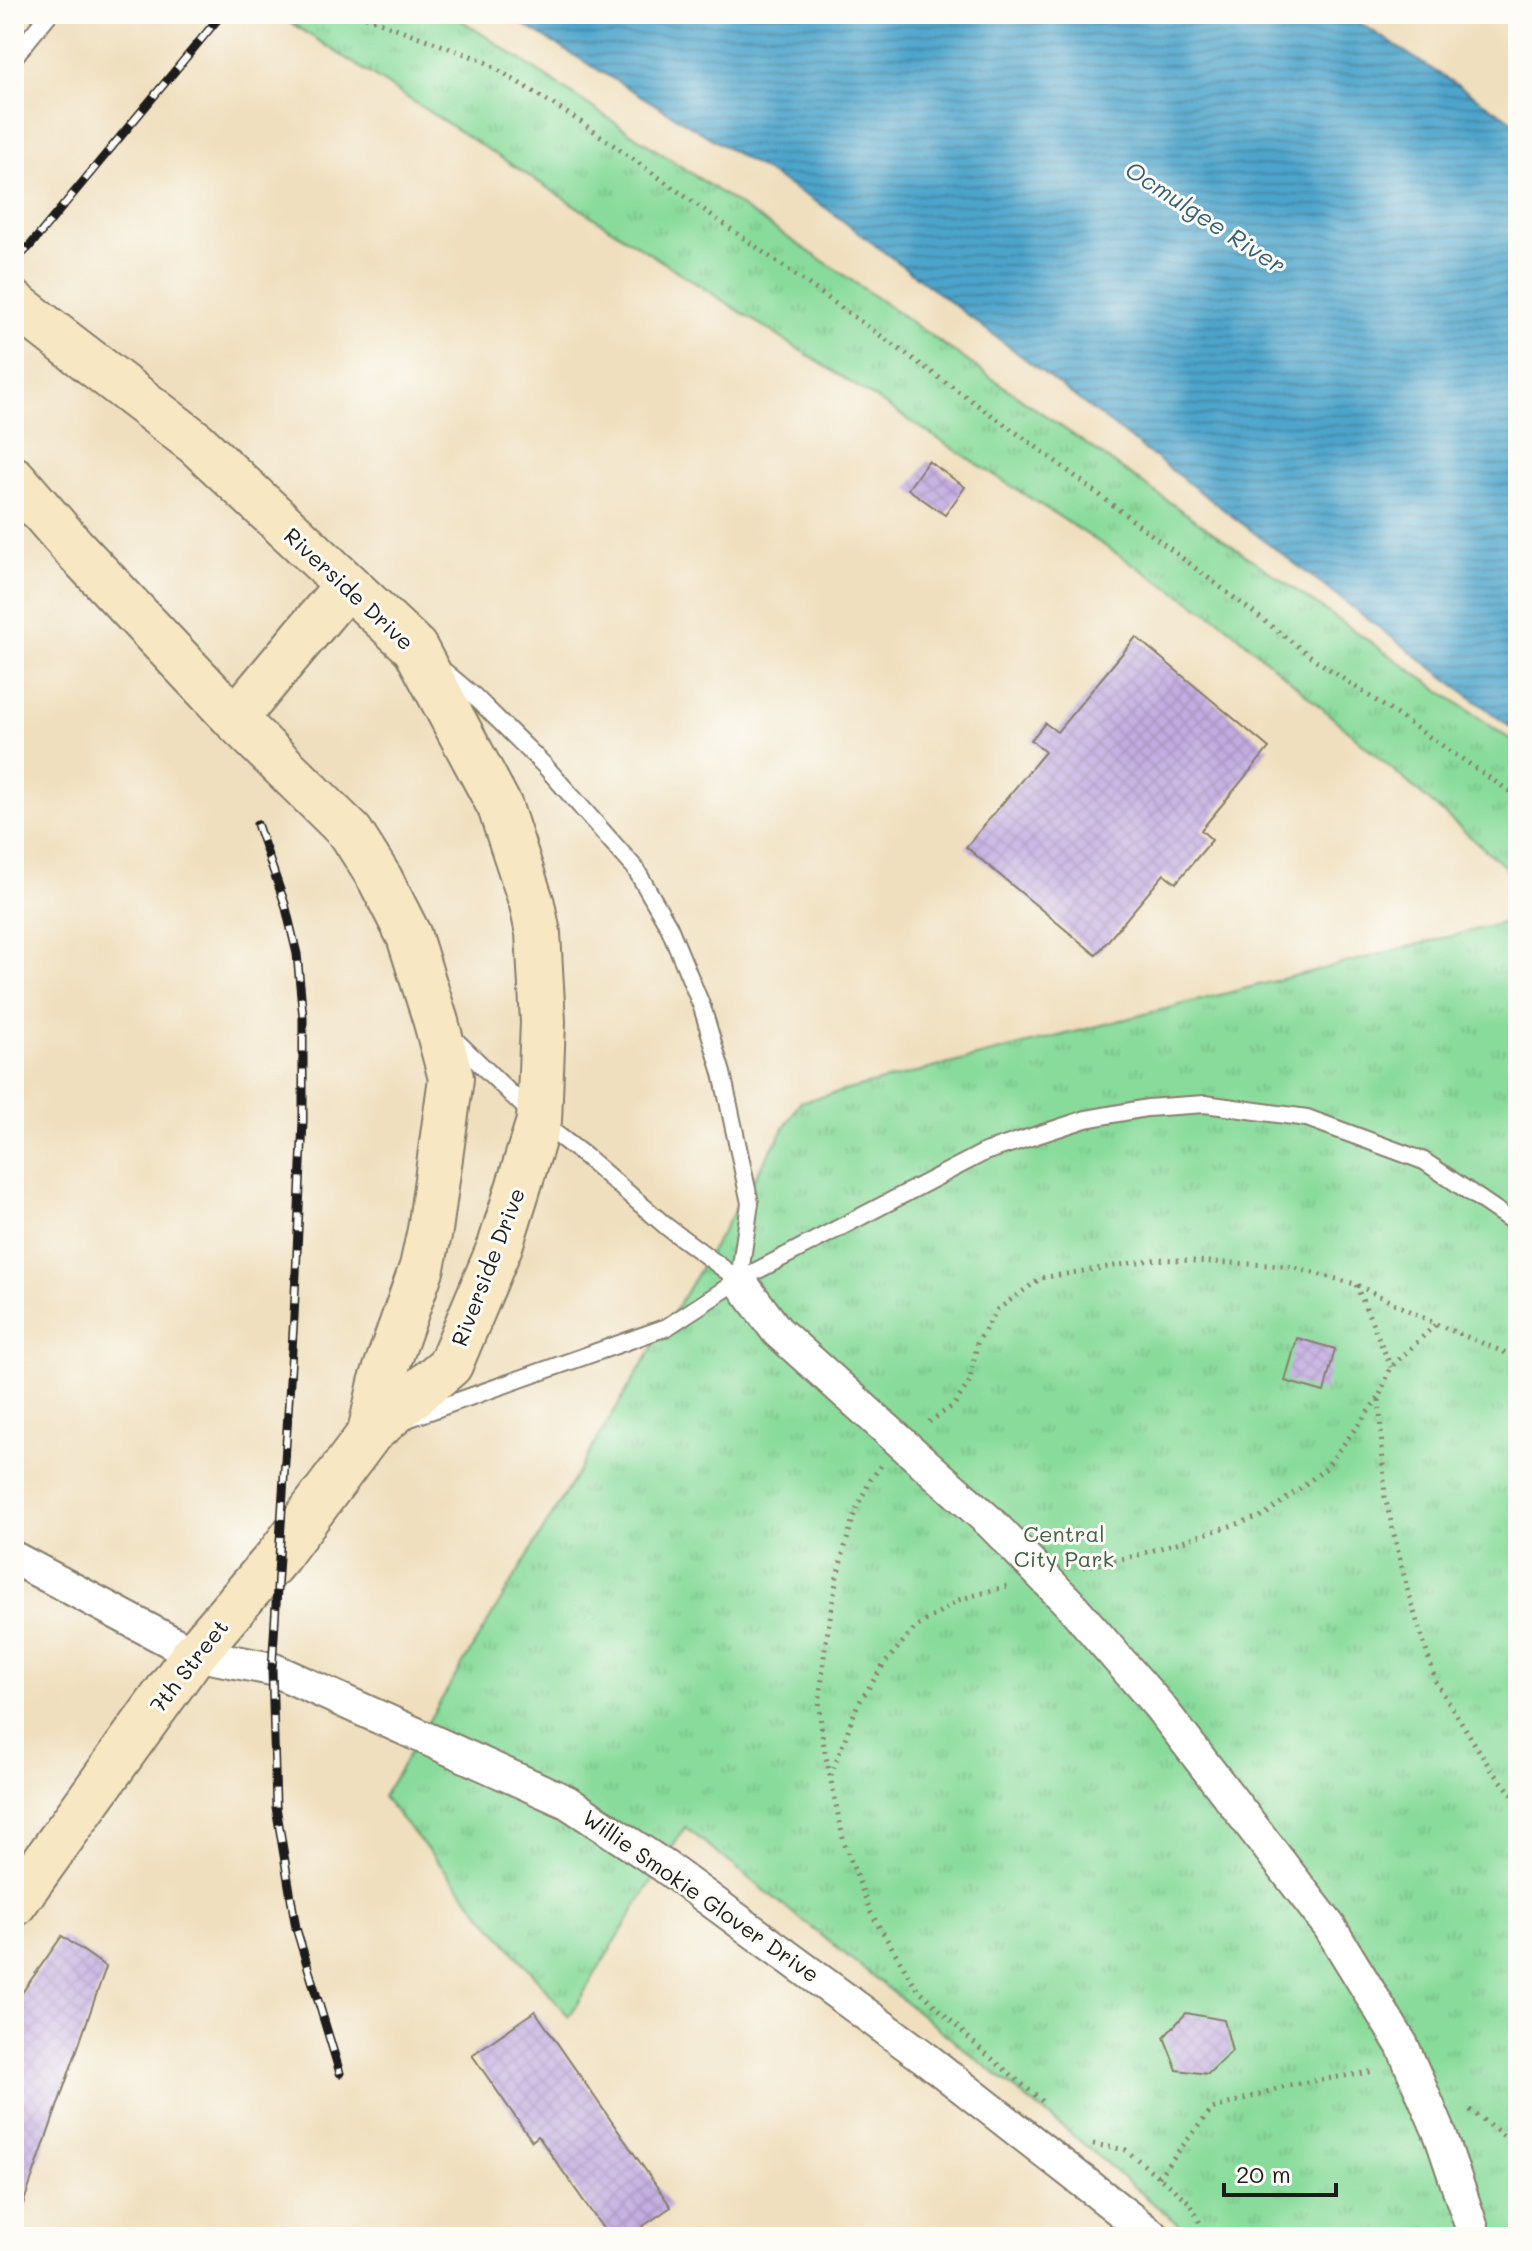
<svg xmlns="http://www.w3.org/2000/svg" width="1532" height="2251" viewBox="0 0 1532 2251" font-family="Mali,sans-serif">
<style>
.park{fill:url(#park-tufts);stroke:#527c5c;stroke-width:2}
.water{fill:url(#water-rules);stroke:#356074;stroke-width:2}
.building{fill:url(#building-cross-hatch)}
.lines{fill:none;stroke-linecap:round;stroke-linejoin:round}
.lane-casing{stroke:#867e6d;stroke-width:20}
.street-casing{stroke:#867e6d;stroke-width:36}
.secondary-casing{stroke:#867e6d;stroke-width:48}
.path{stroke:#867e6d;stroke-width:5;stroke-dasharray:2 6;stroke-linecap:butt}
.lane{stroke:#fff;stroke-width:16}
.street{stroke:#fff;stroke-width:32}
.secondary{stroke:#f7e8c3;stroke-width:44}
.rail-casing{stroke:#1c1c1c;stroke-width:9}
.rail{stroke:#fdfcf7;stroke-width:6;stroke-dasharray:18;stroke-linecap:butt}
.labels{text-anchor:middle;stroke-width:6;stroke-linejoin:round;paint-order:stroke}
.street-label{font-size:22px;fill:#1c1c1c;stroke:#fdfcf7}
.park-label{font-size:22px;fill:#425f48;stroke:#fdfcf7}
.water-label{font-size:24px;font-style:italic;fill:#356074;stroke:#fdfcf7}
</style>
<defs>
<pattern id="park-tufts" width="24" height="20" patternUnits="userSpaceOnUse" patternTransform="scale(2)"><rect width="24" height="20" fill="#89db9b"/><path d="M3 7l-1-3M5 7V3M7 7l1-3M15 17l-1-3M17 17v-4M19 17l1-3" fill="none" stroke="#76bb85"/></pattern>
<pattern id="water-rules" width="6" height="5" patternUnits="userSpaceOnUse" patternTransform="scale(2)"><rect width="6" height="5" fill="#4ea4cb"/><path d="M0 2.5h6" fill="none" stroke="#4085a4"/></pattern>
<pattern id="building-cross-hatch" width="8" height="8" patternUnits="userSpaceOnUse" patternTransform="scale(2)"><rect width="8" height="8" fill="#c3ace1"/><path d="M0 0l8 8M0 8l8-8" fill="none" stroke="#a793c0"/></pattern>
</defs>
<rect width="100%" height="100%" fill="#fdfcf7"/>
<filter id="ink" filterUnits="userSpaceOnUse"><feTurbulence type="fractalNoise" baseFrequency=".0125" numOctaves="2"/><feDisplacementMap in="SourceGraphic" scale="16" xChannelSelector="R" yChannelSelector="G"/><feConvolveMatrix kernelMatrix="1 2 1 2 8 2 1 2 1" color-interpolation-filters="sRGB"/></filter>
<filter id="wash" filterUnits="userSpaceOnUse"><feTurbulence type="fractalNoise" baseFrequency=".006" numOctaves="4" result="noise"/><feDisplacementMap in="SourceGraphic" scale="32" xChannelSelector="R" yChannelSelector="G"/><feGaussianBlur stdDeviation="1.8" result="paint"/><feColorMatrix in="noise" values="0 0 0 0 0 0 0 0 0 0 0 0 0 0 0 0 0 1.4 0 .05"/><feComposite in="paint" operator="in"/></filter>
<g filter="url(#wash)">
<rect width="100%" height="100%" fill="#efdfbe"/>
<path class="park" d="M277,14H452L838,271L1518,745V878L1220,620Z
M1518,919V2237H1193L1080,2141L685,1827L569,2017L383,1797L800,1102Z"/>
<path class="water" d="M506,14H1346L1518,124V733L826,208Z"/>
<g id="blocks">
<path class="building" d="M928,461L965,487L945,515L908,489Z
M1136,637L1269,748L1201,830L1212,840L1176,883L1164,874L1096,955L966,847L1045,752L1031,740L1045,723L1057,732Z
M1297,1338L1335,1349L1324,1392L1285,1381Z
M62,1936L106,1967L14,2230V2004Z
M535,2011L671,2207L627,2237H609L538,2136L532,2141L472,2055Z
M1186,2013L1224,2020L1232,2051L1208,2074L1177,2070L1164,2037Z"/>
</g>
</g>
<g filter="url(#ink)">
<use href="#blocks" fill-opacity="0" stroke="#867e6d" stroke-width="2"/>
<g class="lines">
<g class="lane-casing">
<path id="lane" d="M14,57L49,14
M445,672L475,697L544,765L635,868L669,927L702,1007L722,1073L750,1203L739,1280L667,1227L585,1156L539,1121L452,1037
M410,1418L667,1327L739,1280L985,1152L1086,1119L1147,1108L1205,1104L1307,1118L1424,1161L1518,1225"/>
</g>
<g class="street-casing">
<path id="street" d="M739,1280L777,1331L991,1523L1070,1604L1159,1706L1329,1926L1402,2045L1441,2136L1475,2237
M14,1558L194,1654L272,1669L567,1802L664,1866L924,2057L1154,2237"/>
</g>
<g class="secondary-casing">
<path id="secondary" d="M14,303L196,443L415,648L500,807L532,904L538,933L543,1022L539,1121L500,1246L450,1365L370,1433L279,1555L194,1654L14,1904
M14,479L73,547L235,719L351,833L380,879L409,936L436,1022L451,1078L430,1230L422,1267L381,1383L370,1433
M235,719L346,586"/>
</g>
<path class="path" d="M358,14L484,61L581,122L1042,451L1313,658L1518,797
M1356,1285L1391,1367
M1435,1325L1391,1367L1379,1397L1385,1497L1408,1592L1436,1682L1490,1768L1518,1801
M929,1422L954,1405L970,1381L977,1343L997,1310L1041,1278L1157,1259L1287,1266L1355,1284L1436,1324L1518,1358
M881,1466L871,1479L855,1511L837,1576L825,1648L819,1708L824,1747L844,1843L871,1913L916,1987L977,2046L1042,2101
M1083,1567L1135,1556L1265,1515L1325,1469L1379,1397
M831,1776L857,1706L884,1664L915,1628L958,1600L1007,1586
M1470,2110L1518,2147
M1093,2144L1126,2150L1190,2203L1207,2237
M1158,2177L1212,2109L1289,2085L1375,2071"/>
<use href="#lane" class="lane"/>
<use href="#street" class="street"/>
<use href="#secondary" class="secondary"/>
<g class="rail-casing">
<path id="rail" d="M14,261L29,247L222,14
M257,824L285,904L297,954L303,1017V1121L294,1317L272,1669L276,1807L296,1928L340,2073"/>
</g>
<use href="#rail" class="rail"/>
</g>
</g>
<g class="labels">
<g class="street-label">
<text transform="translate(349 589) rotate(43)" y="8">Riverside Drive</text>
<text transform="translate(488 1267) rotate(-69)" y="8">Riverside Drive</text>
<text transform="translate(189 1666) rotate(-52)" y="8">7th Street</text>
<text transform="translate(701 1896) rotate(35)" y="8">Willie Smokie Glover Drive</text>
</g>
<g class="park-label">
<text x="1064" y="1542">Central<tspan x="1064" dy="25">City Park</tspan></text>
</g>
<g class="water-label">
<text transform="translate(1205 218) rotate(33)" y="8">Ocmulgee River</text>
</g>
</g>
<rect width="1532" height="2251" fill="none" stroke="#fdfcf7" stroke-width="48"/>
<path d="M1224 2183v12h112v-12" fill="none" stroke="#1c1c1c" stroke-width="4"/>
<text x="1236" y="2183" font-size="24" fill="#1c1c1c" stroke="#fdfcf7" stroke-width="6" paint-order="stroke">20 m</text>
</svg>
